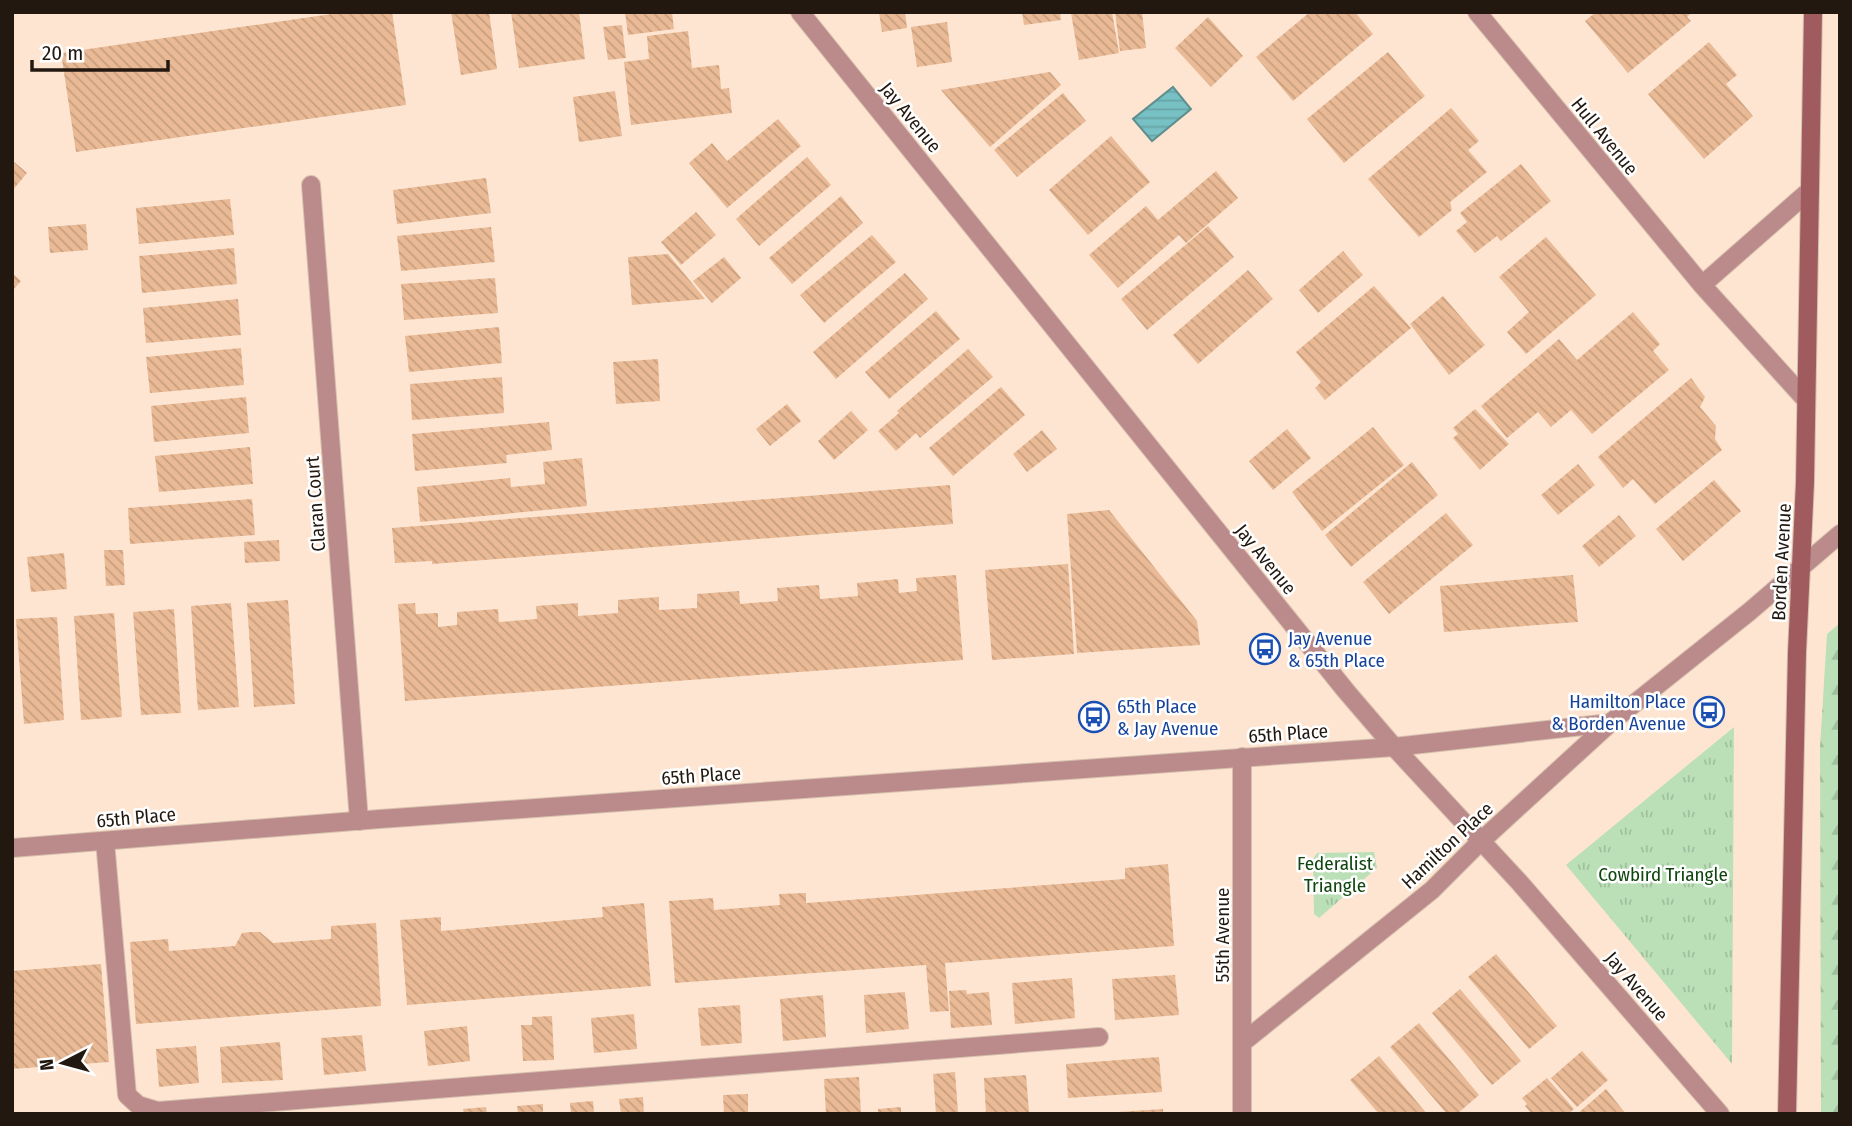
<svg xmlns="http://www.w3.org/2000/svg" width="1852" height="1126" viewBox="0 0 1852 1126" font-family="'Fira Sans Condensed',sans-serif">
<style>
.forest{fill:url(#forest-firs)}
.park{fill:url(#park-tufts)}
.water{fill:url(#water-rules);stroke:#5e8e8e;stroke-width:2}
.building{fill:url(#building-back-hatch)}
.lines{fill:none;stroke-linecap:round;stroke-linejoin:round}
.service-casing{stroke:#d6c0ae;stroke-width:20}
.minor-casing{stroke:#d6c0ae;stroke-width:20}
.tertiary-casing{stroke:#d6c0ae;stroke-width:20}
.secondary-casing{stroke:#d6c0ae;stroke-width:20}
.service{stroke:#bb8a8b;stroke-width:18}
.minor{stroke:#bb8a8b;stroke-width:18}
.tertiary{stroke:#bb8a8b;stroke-width:18}
.secondary{stroke:#a05b5e;stroke-width:18}
.labels{text-anchor:middle;stroke-width:5;stroke-linejoin:round;paint-order:stroke}
.street-label{font-size:19px;fill:#22180f;stroke:#fff}
.transit-label{font-size:19px;fill:#164399;stroke:#fff;text-anchor:start}
.park-label{font-size:19px;fill:#0e460e;stroke:#fff}
</style>
<defs>
<pattern id="forest-firs" width="22" height="20" patternUnits="userSpaceOnUse" patternTransform="scale(1.75)"><rect width="22" height="20" fill="#bbe0b8"/><path d="M5 1l3.5 6h-7zM16 11l3.5 6h-7z" fill="#a0bf9d"/></pattern>
<pattern id="park-tufts" width="24" height="20" patternUnits="userSpaceOnUse" patternTransform="scale(1.75)"><rect width="24" height="20" fill="#bbe0b8"/><path d="M3 7l-1-3M5 7V3M7 7l1-3M15 17l-1-3M17 17v-4M19 17l1-3" fill="none" stroke="#a0bf9d"/></pattern>
<pattern id="water-rules" width="6" height="5" patternUnits="userSpaceOnUse" patternTransform="scale(1.75)"><rect width="6" height="5" fill="#77c0c4"/><path d="M0 2.5h6" fill="none" stroke="#67a4a7"/></pattern>
<pattern id="building-back-hatch" width="6" height="6" patternUnits="userSpaceOnUse" patternTransform="scale(1.75)"><rect width="6" height="6" fill="#e9ba95"/><path d="M-1 5l2 2M0 0l6 6M5-1l2 2" fill="none" stroke="#c89f7f"/></pattern>
</defs>
<rect width="100%" height="100%" fill="#fee5d1"/>
<path class="forest" d="M1840,623V1114H1821L1820,747L1827,634Z"/>
<path class="park" d="M1734,727L1732,1064L1566,865Z
M1374,852L1377,868L1319,918L1314,914L1313,859L1317,853Z"/>
<path class="water" d="M1173,87L1191,109L1152,141L1133,119Z"/>
<path class="building" d="M345,12H392L406,105L76,152L61,53Z
M451,12H489L497,69L461,75Z
M511,12H579L585,59L519,68Z
M625,12H672L674,29L628,35Z
M879,12H905L907,28L882,32Z
M1022,12H1060L1061,20L1024,25Z
M1112,12L1119,53L1079,60L1071,13Z
M1115,12H1142L1146,48L1120,51Z
M1310,12H1355L1373,34L1293,101L1256,57Z
M1596,12H1692L1687,17L1691,21L1628,73L1585,21Z
M1208,17L1243,56L1211,87L1175,48Z
M947,22L952,62L917,67L911,27Z
M622,25L626,58L608,60L603,27Z
M688,31L692,68L719,65L721,89L729,88L732,113L631,125L624,62L649,59L647,36Z
M1709,42L1737,75L1726,84L1753,116L1704,159L1648,94Z
M1388,52L1425,96L1344,163L1307,119Z
M1050,72L1061,85L990,147L941,90Z
M615,91L622,136L579,142L573,97Z
M1063,93L1086,121L1017,177L994,150Z
M1451,108L1479,141L1468,150L1487,172L1450,202L1452,210L1419,237L1368,179Z
M778,119L801,146L727,208L689,163L712,143L727,161Z
M1111,136L1150,182L1088,235L1049,190Z
M807,157L831,185L759,246L736,219Z
M12,160L27,173L12,191Z
M1521,164L1551,201L1501,241L1497,236L1475,253L1456,231L1467,222L1460,213Z
M1216,171L1238,198L1186,243L1179,235L1118,288L1089,255L1146,206L1158,220Z
M486,178L491,213L397,224L393,190Z
M841,196L863,223L792,284L769,258Z
M230,199L234,235L139,244L136,208Z
M696,212L716,235L681,265L661,242Z
M86,224L88,250L50,253L48,227Z
M1208,226L1234,257L1147,330L1121,299Z
M491,227L495,262L401,271L397,236Z
M872,235L896,262L824,323L800,295Z
M1546,237L1596,295L1526,354L1507,332L1529,312L1499,277Z
M234,248L237,284L142,293L139,256Z
M1343,251L1363,275L1318,313L1299,290Z
M668,254L705,299L632,305L628,257Z
M724,257L741,278L712,303L693,281Z
M1248,270L1273,299L1198,364L1173,335Z
M12,273L21,281L12,291Z
M905,273L928,299L836,379L813,352Z
M495,278L498,313L404,320L401,284Z
M1374,286L1411,328L1325,400L1315,388L1321,382L1296,352Z
M1443,296L1485,345L1449,375L1410,324Z
M238,299L241,335L146,343L143,308Z
M936,311L960,339L889,399L865,372Z
M1633,312L1660,344L1653,351L1669,370L1592,434L1571,410L1551,427L1538,412L1507,438L1481,406L1559,339L1577,360Z
M499,327L502,363L409,372L405,336Z
M241,348L244,385L150,393L146,357Z
M968,349L993,377L920,438L916,433L896,451L878,431L899,413L897,411Z
M658,359L660,401L616,404L613,362Z
M502,377L504,413L412,420L410,384Z
M1691,378L1705,397L1700,407L1716,426L1715,439L1722,450L1655,504L1633,479L1623,488L1598,457Z
M1001,387L1025,415L953,476L929,448Z
M246,397L249,433L154,442L151,406Z
M787,404L801,421L770,446L756,429Z
M1475,409L1509,444L1480,470L1453,438L1458,434L1453,428Z
M851,411L868,430L834,460L818,441Z
M549,422L552,450L506,455L507,463L415,471L412,434Z
M1373,427L1404,465L1322,531L1292,492Z
M1287,429L1311,458L1273,490L1249,461Z
M1042,430L1057,449L1027,472L1013,454Z
M250,447L253,484L159,492L155,456Z
M582,458L587,506L420,522L417,487L510,478L511,487L545,484L543,462Z
M1412,462L1438,495L1351,567L1325,535Z
M1578,464L1595,485L1558,515L1541,495Z
M1714,480L1741,511L1683,561L1656,529Z
M950,485L953,524L432,564V561L395,563L392,528Z
M252,499L255,535L130,544L128,508Z
M1109,510L1197,621L1200,645L1077,653L1067,514Z
M1446,513L1473,545L1389,614L1363,582Z
M1619,515L1636,536L1599,567L1582,546Z
M279,540L280,561L245,563L244,542Z
M104,550H123L125,585L106,586Z
M64,553L67,589L31,592L27,557Z
M1068,564L1074,654L992,660L985,570Z
M956,575L963,660L405,701L398,604L415,603L416,614L438,613V627L457,625V612L498,609L499,622L537,619L536,606L578,603V616L618,613V600L659,597V610L697,608V594L739,591L740,604L778,601L777,588L819,585L820,599L858,596L857,583L898,579L899,593L917,591L916,578Z
M1573,575L1578,622L1444,632L1440,586Z
M288,600L295,704L254,707L247,603Z
M231,603L239,707L198,710L191,606Z
M174,609L181,713L141,715L133,612Z
M114,613L122,717L81,720L74,616Z
M57,617L64,720L24,724L16,619Z
M1168,864L1174,946L945,963L949,1011L930,1012L926,965L675,983L669,901L713,898L714,910L780,905L779,894L806,893V903L836,901L1125,879V868Z
M644,903L651,986L407,1005L400,920L441,917V931L603,917L602,907Z
M376,923L381,1006L136,1024L130,942L168,939L169,951L235,946L242,933L251,932H260L273,943L331,939V926Z
M1496,954L1557,1026L1529,1049L1468,977Z
M101,964L109,1062L12,1069V971Z
M1175,975L1179,1015L1115,1020L1112,979Z
M1072,978L1075,1018L1015,1024L1012,983Z
M1460,989L1521,1061L1492,1085L1432,1013Z
M966,990L967,994L989,992L992,1025L951,1028L949,991Z
M905,992L909,1029L866,1033L864,995Z
M823,995L826,1037L783,1041L780,999Z
M740,1005L742,1043L701,1046L698,1008Z
M634,1014L637,1049L594,1053L591,1018Z
M552,1016L554,1060L523,1061L521,1025H532V1017Z
M1419,1023L1479,1095L1457,1114H1447L1390,1047Z
M467,1026L470,1061L428,1066L424,1031Z
M362,1035L366,1071L324,1075L321,1038Z
M280,1042L283,1080L222,1083L220,1047Z
M196,1046L199,1083L159,1087L156,1049Z
M1582,1051L1608,1080L1577,1107L1551,1078Z
M1379,1056L1427,1114H1379L1350,1080Z
M1159,1057L1162,1092L1068,1098L1066,1064Z
M955,1072L958,1113L936,1114L933,1074Z
M1026,1075L1029,1112L986,1114L984,1078Z
M859,1077L861,1114H826L824,1079Z
M1547,1078L1574,1109L1568,1114H1532L1525,1106L1527,1104L1522,1098Z
M1606,1089L1626,1114H1577Z
M748,1094V1114H724L723,1095Z
M643,1097L644,1114H621L619,1099Z
M593,1101L594,1114H571L570,1103Z
M543,1104V1114H518L517,1106Z
M486,1107L487,1114H464L463,1109Z
M901,1107V1114H878V1109Z
M1163,1109V1114H1118V1112Z"/>
<g class="lines">
<g class="service-casing">
<path id="service" d="M105,841L127,1095L138,1105L158,1111L1099,1037"/>
</g>
<g class="minor-casing">
<path id="minor" d="M800,12L1346,691L1394,747L1520,883L1720,1114
M1477,12L1702,285L1806,400
M311,185L359,821
M1702,285L1809,191
M1242,1043L1432,890L1480,842L1610,723
M1242,1114V757"/>
</g>
<g class="tertiary-casing">
<path id="tertiary" d="M12,848L380,819L1394,747L1610,723L1749,612L1840,534"/>
</g>
<g class="secondary-casing">
<path id="secondary" d="M1787,1114L1797,652L1805,482L1813,12"/>
</g>
<use href="#service" class="service"/>
<use href="#minor" class="minor"/>
<use href="#tertiary" class="tertiary"/>
<use href="#secondary" class="secondary"/>
</g>
<defs>
<g id="bus-ring" transform="scale(1.575)"><circle r="9.5" fill="#fff" stroke="#1a4fb4" stroke-width="1.5"/><path d="M-5-6H5V4H4V6H2V4H-2V6H-4V4H-5ZM-3.5-4V0h7V-4ZM-3.5 1.2v1.5H-2V1.2ZM2 1.2v1.5H3.5V1.2Z" fill="#1a4fb4"/></g>
</defs>
<g fill-rule="evenodd">
<use href="#bus-ring" x="1265" y="649"/>
<use href="#bus-ring" x="1709" y="712"/>
<use href="#bus-ring" x="1094" y="717"/>
</g>
<g class="labels">
<g class="street-label">
<text transform="translate(911 117) rotate(51)" y="7">Jay Avenue</text>
<text transform="translate(1605 136) rotate(51)" y="7">Hull Avenue</text>
<text transform="translate(315 504) rotate(-94)" y="7">Claran Court</text>
<text transform="translate(1266 559) rotate(51)" y="7">Jay Avenue</text>
<text transform="translate(1781 562) rotate(-87)" y="7">Borden Avenue</text>
<text transform="translate(1288 733) rotate(-4)" y="7">65th Place</text>
<text transform="translate(701 775) rotate(-4)" y="7">65th Place</text>
<text transform="translate(136 817) rotate(-5)" y="7">65th Place</text>
<text transform="translate(1447 845) rotate(-43)" y="7">Hamilton Place</text>
<text transform="translate(1222 935) rotate(-90)" y="7">55th Avenue</text>
<text transform="translate(1637 986) rotate(49)" y="7">Jay Avenue</text>
</g>
<g class="transit-label">
<text x="1288" y="645">Jay Avenue<tspan x="1288" dy="22">&amp; 65th Place</tspan></text>
<text x="1686" y="708" text-anchor="end">Hamilton Place<tspan x="1686" dy="22">&amp; Borden Avenue</tspan></text>
<text x="1117" y="713">65th Place<tspan x="1117" dy="22">&amp; Jay Avenue</tspan></text>
</g>
<g class="park-label">
<text x="1335" y="870">Federalist<tspan x="1335" dy="22">Triangle</tspan></text>
<text x="1663" y="881">Cowbird Triangle</text>
</g>
</g>
<rect width="1852" height="1126" fill="none" stroke="#22180f" stroke-width="28"/>
<g transform="translate(63 1063) rotate(264)" stroke="#ffffff" stroke-width="5" paint-order="stroke">
<path d="M0-5L12 26L0 18L-12 26Z" fill="#22180f"/>
<text y="-10" font-size="19" font-weight="bold" text-anchor="middle" fill="#22180f">N</text>
</g>
<path d="M32 60v10h136v-10" fill="none" stroke="#22180f" stroke-width="3.5"/>
<text x="42" y="60" font-size="21" fill="#22180f" stroke="#ffffff" stroke-width="5" paint-order="stroke">20 m</text>
</svg>
